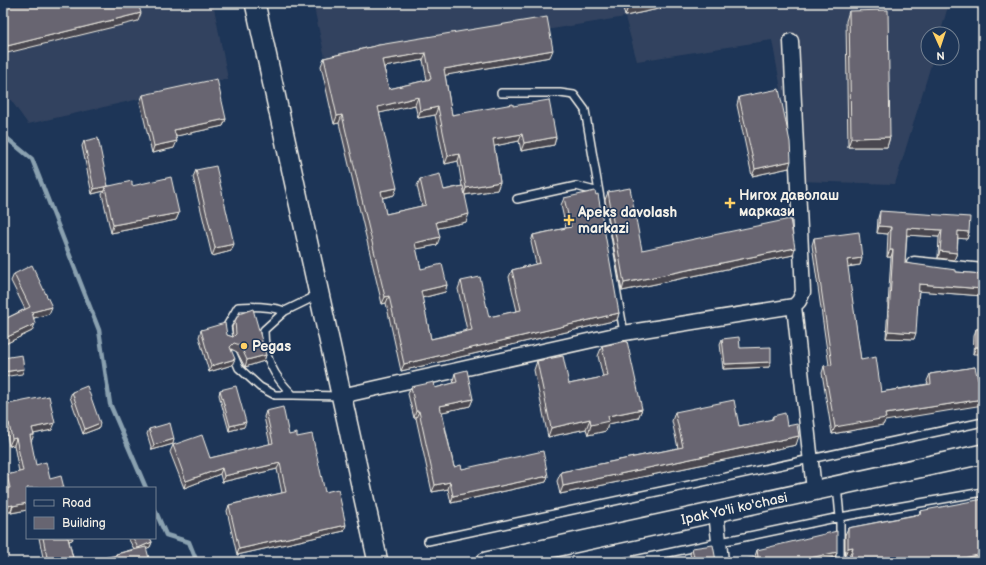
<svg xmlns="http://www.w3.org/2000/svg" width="986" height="565" viewBox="0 0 986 565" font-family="'Balsamiq Sans',sans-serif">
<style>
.built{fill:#33435f}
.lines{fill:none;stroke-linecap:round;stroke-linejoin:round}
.stream{stroke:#8aa1b0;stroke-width:4.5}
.lane-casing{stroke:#f4f1e8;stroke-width:10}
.street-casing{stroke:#f4f1e8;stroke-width:17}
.secondary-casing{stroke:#f4f1e8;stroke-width:22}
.lane{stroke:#1d3557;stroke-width:7}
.street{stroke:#1d3557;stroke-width:14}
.secondary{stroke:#1d3557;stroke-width:19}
.wall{fill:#595761;stroke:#f4f1e8;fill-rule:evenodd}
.shaded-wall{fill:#48474f;stroke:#f4f1e8}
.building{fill:#676571;stroke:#f4f1e8;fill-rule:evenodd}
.poi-dot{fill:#ffd166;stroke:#1d3557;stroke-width:1.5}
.labels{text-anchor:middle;stroke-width:3;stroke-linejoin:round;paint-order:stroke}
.poi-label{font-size:14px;font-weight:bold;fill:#f4f1e8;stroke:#1d3557;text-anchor:start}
.street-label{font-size:14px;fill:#f4f1e8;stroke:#1d3557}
</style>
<rect width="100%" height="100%" fill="#1d3557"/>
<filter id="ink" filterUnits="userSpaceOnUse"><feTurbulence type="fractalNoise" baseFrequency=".025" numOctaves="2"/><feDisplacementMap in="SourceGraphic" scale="8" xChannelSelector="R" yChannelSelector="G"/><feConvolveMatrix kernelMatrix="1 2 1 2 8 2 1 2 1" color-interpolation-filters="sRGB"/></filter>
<g filter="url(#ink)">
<path class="built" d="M3,3H213L228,79L28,124L3,89Z
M313,3H949L940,34H928V58H933L895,184L798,181L772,40L637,61L625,17L327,66Z"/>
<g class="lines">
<path class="stream" d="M3,135L32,159L99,330L110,404L146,488
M155,510L166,535L189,542L197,562"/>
<g class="lane-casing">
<path id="lane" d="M501,93H560L574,95L585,110L599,192
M517,199L576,186L599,192L624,333
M318,295L285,311L264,330C264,357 273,376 293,395L341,396
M229,339L227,326L238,307C254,306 269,306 285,311
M233,354L239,368L260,387L275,395H293
M837,486L840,517V562
M428,541L983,422
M625,562L840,517L983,492"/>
</g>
<g class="street-casing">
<path id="street" d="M791,41L803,292L799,301L794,306
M914,264L983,271
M341,396L624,333L794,306L814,490
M716,511L721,562"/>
</g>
<g class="secondary-casing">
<g id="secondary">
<path d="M255,3L378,562"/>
<path id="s1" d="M486,562L983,454"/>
</g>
</g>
<use href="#lane" class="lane"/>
<use href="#street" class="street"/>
<use href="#secondary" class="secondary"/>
</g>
<path class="wall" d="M622,3H687L625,16Z
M849,11L890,137L887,147H848L846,21Z
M379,45L550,57L445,75L452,115L513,106L556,137L554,145L521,151L519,141L494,146L500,182L497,190L465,195L466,222L438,228L437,245L416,249L421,269L447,285L445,292L422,298L431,339L467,330L458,289L461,281L489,317L517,311L509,277L512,270L536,264L531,242L533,235L566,228L561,205L564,198L619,313L617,320L401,371L386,303L382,304L339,123L334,124L321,66L324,58ZM423,60L427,80L389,89L384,67ZM415,105L418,118L435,115L445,164L458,161L462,186L444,190L420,179L417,186L422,206L386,214L382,198L394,195L379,113Z
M143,95L226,119L223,126L176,136L174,148L152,153L140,102Z
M739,97L789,168L752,176L737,105Z
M84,141L108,186H132L179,213L176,220L111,233L102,194L104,191L92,194L82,146Z
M196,170L231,251L212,256L193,177Z
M608,192L642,250L793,255L622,291L605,200Z
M880,211L969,232L967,239L958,238L957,253L954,260L938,258L939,237L907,235L905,263L956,272L983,274V296L919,291L914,339L886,338L891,257H887L888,234L877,233L878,218Z
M814,238L862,258L860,265L847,267L861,360L881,392L928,384L927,381L930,374L975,367L885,421L883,425L832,434L822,373L824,366L829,365L812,245Z
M14,274L49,314L34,318L32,331L3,345V320L25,309L11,281Z
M235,321L266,355L264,361L245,367L237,352L231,349L232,365L209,372L199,337L201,330L227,335L233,337L232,327Z
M976,329H983L973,354L974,336Z
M722,339L740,348L769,367L723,369L720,344Z
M602,346L642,409L638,418L608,424L606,431L588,435L586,429L548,437L534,370L537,361L569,384L603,377L598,356Z
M455,373L473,399L470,406L442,412L454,467L462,469L548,476L546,482L451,503L448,489L432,492L416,418H414L408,394L411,387L435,388L454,383L453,380Z
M220,390L244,427L229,431L219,395Z
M72,392L99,428L83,434L70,397Z
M3,405L52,430L33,434L31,442L27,488V510L11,513L4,482L7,475L19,472L14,445L9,446L6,430Z
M266,411L289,435L297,437L344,531L237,555L227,511L229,505L282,493L277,469L222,482L220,474L184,488L170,452L173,445L210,458L270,444L264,417Z
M675,412L739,426L771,420L773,416L787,426L796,445L560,494L557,481L561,472L678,448L672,421Z
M149,429L173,444L152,450L147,434Z
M920,511L977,562H849L850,554L845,555V535L848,528L919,514Z
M39,538H73L72,540L69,541L74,562H44Z
M128,538H150L152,542L150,547L147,548L115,556L116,554L134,549Z
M692,548L716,561L717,562H692L690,554Z
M757,550L837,552L835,557L815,562H736L755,558V556Z"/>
<path class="shaded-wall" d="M647,3H687L625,16L628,7Z
M141,13L138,21L3,54V47Z
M553,50L550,57L441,76L444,69Z
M426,53L423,60L379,68L382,60Z
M418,97L415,105L375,114L378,107Z
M438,107L435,115L418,118L420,111Z
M342,115L339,123L334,124L337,116Z
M226,119L223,126L172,137L174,130Z
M522,134L519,141L490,147L493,139Z
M556,137L554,145L521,151L524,143Z
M890,137L887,147H848L851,138Z
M177,141L174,148L152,153L154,146Z
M460,154L458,161L445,164L448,156Z
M791,161L789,168L752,176L755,169Z
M500,182L497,190L464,195L466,188Z
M108,186L105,187L104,191L92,194L94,189Z
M397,188L394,195L378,199L381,191Z
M179,213L176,220L111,233L113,225Z
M469,214L466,222L434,229L436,222Z
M879,226L891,227L888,234L877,233Z
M907,228L942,230L939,237L905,235Z
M958,231L969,232L967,239L956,238Z
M440,237L437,245L412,250L415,243Z
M234,244L231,251L212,256L215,248Z
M795,248L793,255L622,291L624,283Z
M890,250H893L891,257H887Z
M940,251L957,253L954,260L938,258Z
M862,258L860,265L844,267L847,260Z
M919,284L983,289V296L917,291Z
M447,285L445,292L418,299L421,291Z
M389,296L386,303L382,304L385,297Z
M52,307L49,314L30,319L32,312Z
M619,313L617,320L401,371L404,364Z
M35,324L32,331L3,345V339Z
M888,331L916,333L914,339L886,338Z
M976,347H983V354H973Z
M266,355L264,361L245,367L247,360Z
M235,359L232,365L209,372L211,366Z
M771,362L769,367L723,369L725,364Z
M24,369L22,374L3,377V372Z
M473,399L470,406L438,413L440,406Z
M983,399V405L885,421L883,425L832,434L835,427L885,414Z
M642,409L638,418L608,424L606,431L588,435L591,425L608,416Z
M416,411H419L416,418H414Z
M590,419L586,429L548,437L551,428Z
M246,422L244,427L229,431L230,426Z
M9,423L6,430L3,431V424Z
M55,423L52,430L29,435L32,428Z
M100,423L99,428L83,434L85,429Z
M30,435H34L31,442Z
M799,436L796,445L560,494L563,486Z
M16,438L14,445L9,446L12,439Z
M174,439L173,444L152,450L154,445Z
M280,463L277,469L222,482L224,476Z
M222,468L220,474L184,488L186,481Z
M548,476L546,482L451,503L453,496Z
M450,482L448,489L432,492L435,485Z
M27,503V510L11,513L13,506Z
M13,505L10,512L3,513V507Z
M346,525L344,531L237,555L239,549Z
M66,538H73L72,540L65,542Z
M152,542L150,547L136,553L138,548Z
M853,547L850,554L845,555L848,548Z
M837,552L835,557L815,562H792Z
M983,554V561L977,562H943Z"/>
<path class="building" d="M3,3H138L141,13L3,47Z
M627,3H647L628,7Z
M888,10L890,137L851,138L849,11Z
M547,17L553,50L444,69L452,115L513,104V106L549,100L556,137L524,143L522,134L493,139L500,182L466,188L460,154L448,156L438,107L420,111L418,97L378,107L397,188L381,191L386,214L426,205L420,179L440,174L444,190L463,186L469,214L436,222L440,237L415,243L421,269L442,264L447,285L421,291L431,339L472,330L461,281L480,277L489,317L521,310L512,270L540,263L533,235L571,227L564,198L595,191L596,195L598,194L619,313L404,364L389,296L385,297L342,115L337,116L324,58L379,45ZM426,53L431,79L389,89L382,60Z
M217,79L226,119L174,130L177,141L154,146L143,95Z
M779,89L790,142L791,161L755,169L739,97Z
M98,138L108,186L94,189L84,141Z
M216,166L234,244L215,248L196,170Z
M171,177L179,213L113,225L105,187L132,181V186Z
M630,188L642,250L790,219L795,248L624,283L608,192Z
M880,211L970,217L969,232L958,231L957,253L940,251L942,230L907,228L905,263L956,270V272L983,274V289L919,284L916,333L888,331L893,250H890L891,227L879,226Z
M859,232L862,258L847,260L861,360L876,357L881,392L931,384L930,374L975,367L978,380L983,379V399L885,414L886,418L835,427L824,366L832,365L814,238Z
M32,265L52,307L32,312L35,324L3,339V320L30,307L14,274Z
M253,309L266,355L247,360L240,345L234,343L230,347L235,359L211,366L201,330L225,323L227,335L233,337L236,334L235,321L239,314Z
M976,329H983V347H976Z
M739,337L740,348L771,347V362L725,364L722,339Z
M627,341L642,409L608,416L609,421L591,425L590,419L551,428L537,361L563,356L569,384L608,376L602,346Z
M22,355L24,369L3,372V358Z
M467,370L473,399L440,406L454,467L461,465L462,469L543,451L548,476L453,496L450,482L435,485L419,411H416L411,387L434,382L435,388L457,382L455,373Z
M87,386L100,423L85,429L72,392Z
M236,386L246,422L230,426L220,390Z
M49,396L55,423L32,428L34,435H30L36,465L46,462L50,479L61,476L64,488H27V503L13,506V505L3,507V489L10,488L7,475L23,471L16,438L12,439L9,423L3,424V405Z
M734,400L739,426L773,419V416L785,413L787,426L797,424L799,436L563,486L561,472L683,447L675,412Z
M283,407L289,435L297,433V437L312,434L325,492L338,489L346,525L239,549L229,505L286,492L280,463L224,476L222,468L186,481L173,445L202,435L210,458L273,443L266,411Z
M170,423L174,439L154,445L149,429Z
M983,499V554L943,562H850L853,547L848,548V528L921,514L920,511Z
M837,531V552L792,562H736L758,557L757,550Z
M43,538H68L74,562H48Z
M133,538H150L152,542L138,548Z
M713,545L716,561L717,562H695L692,548Z
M146,547L150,562H84L117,555L116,554Z"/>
</g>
<g class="poi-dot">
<path d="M728 197h4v4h4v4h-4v4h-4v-4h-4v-4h4z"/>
<path d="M567 214h4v4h4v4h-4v4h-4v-4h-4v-4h4z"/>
<circle cx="244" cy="346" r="4"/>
</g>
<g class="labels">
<g class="poi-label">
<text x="739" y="200">Нигох даволаш<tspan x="739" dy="16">маркази</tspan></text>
<text x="578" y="217">Apeks davolash<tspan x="578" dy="16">markazi</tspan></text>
<text x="252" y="351">Pegas</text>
</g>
<g class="street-label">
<text dy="5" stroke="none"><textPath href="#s1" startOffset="254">Ipak Yo'li ko'chasi</textPath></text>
</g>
</g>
<rect width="986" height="565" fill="none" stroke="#1d3557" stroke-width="16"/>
<rect x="8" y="8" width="970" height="549" fill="none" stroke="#f4f1e8" stroke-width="1.5" filter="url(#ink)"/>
<rect x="26" y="487" width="130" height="52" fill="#1d3557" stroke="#738091"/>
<rect x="34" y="500" width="20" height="6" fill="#1d3557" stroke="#738091"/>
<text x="62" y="507" font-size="12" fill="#f4f1e8">Road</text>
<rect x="34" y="517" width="20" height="12" fill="#676571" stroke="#738091"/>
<text x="62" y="527" font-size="12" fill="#f4f1e8">Building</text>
<g transform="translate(940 46) rotate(177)"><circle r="19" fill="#1d3557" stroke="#738091"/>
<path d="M0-3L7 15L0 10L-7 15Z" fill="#ffd166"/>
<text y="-6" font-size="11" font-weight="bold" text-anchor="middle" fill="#f4f1e8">N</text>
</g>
</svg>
